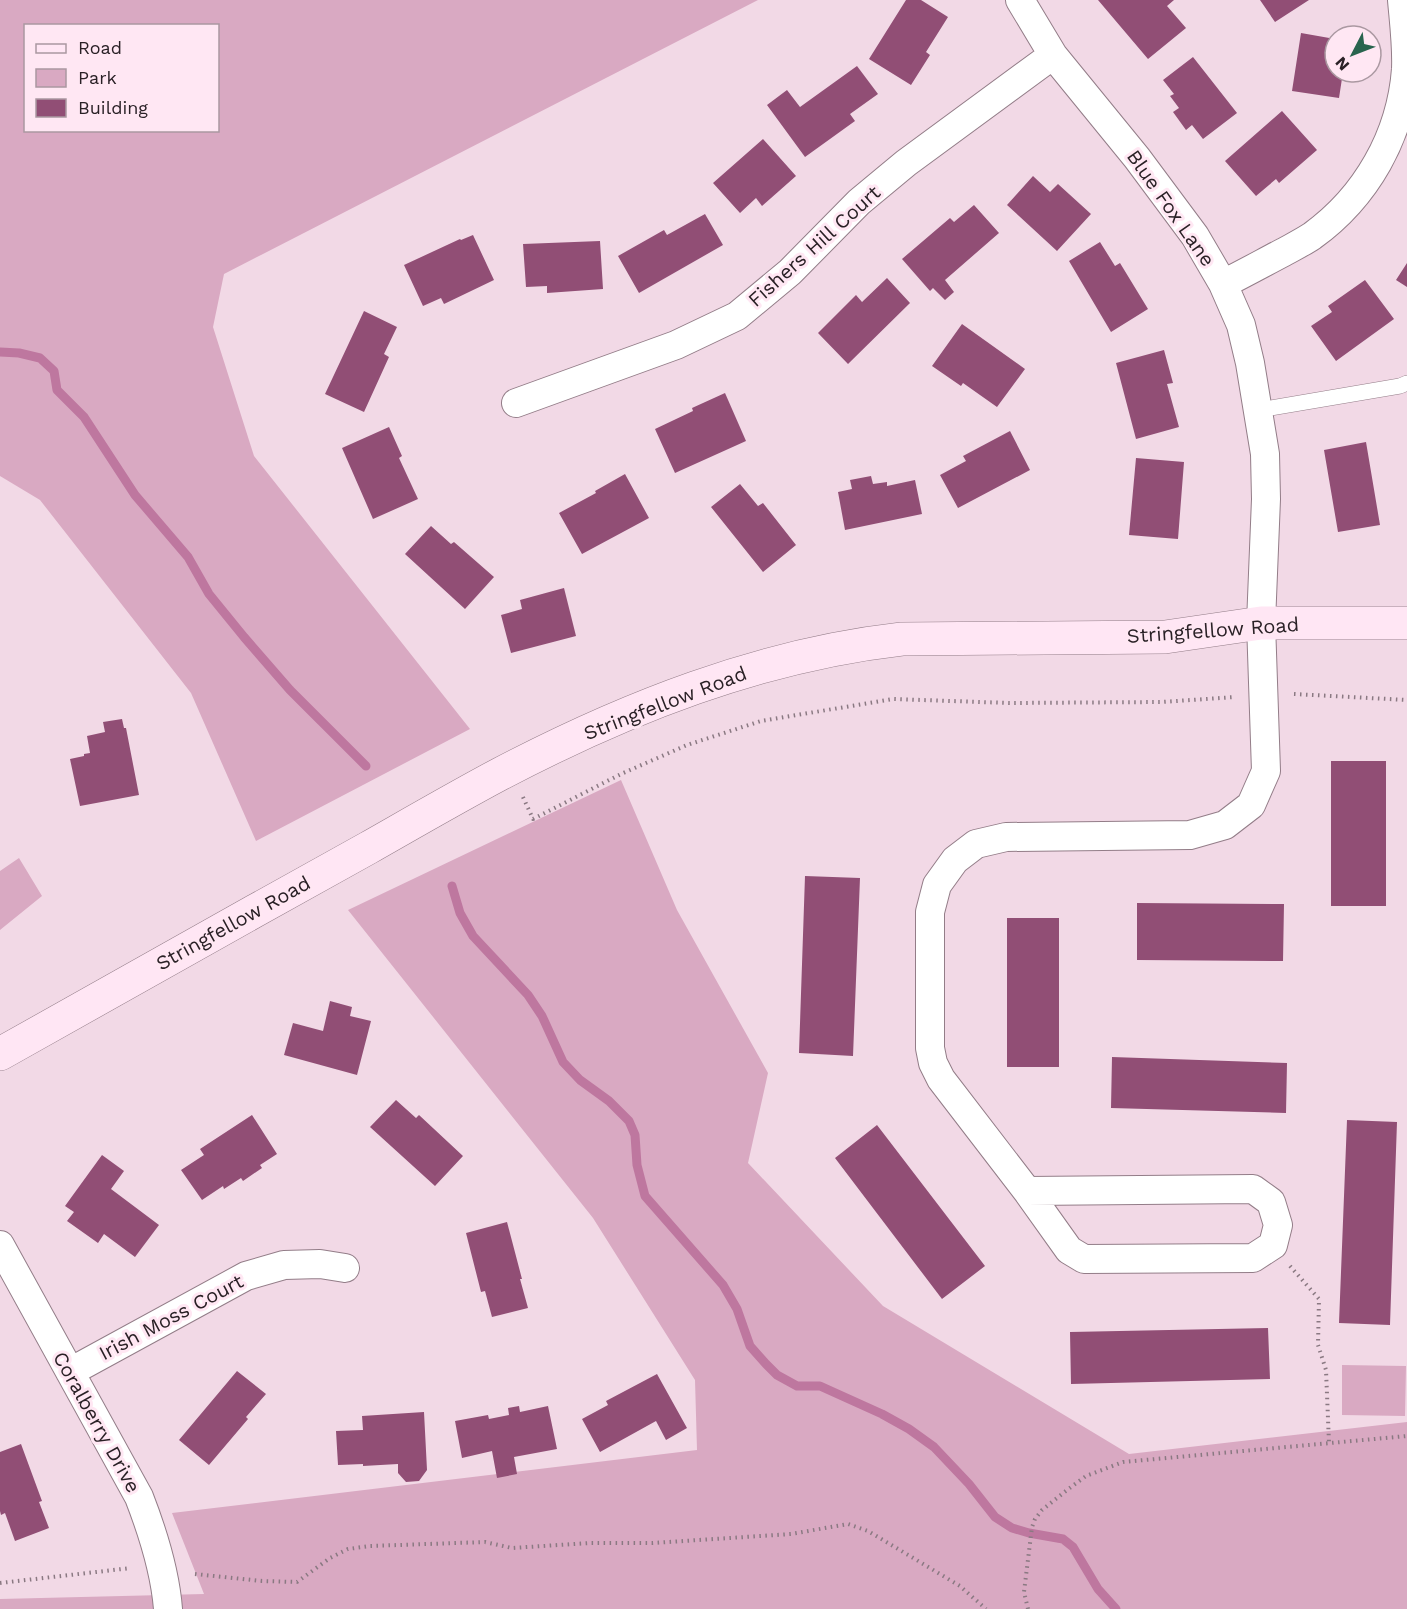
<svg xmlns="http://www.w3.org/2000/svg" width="1407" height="1609" viewBox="0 0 1407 1609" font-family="'Work Sans',sans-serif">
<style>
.green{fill:#d9a9c2;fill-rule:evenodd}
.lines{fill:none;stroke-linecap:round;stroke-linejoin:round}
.stream{stroke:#be779f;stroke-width:9}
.building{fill:#914e75}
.service-casing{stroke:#937d88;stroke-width:16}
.minor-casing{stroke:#937d88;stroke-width:30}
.secondary-casing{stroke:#937d88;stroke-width:34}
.path{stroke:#8a7982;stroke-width:4;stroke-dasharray:1.5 4.5;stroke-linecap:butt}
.service{stroke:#fff;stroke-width:15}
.minor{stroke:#fff;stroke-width:28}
.secondary{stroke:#ffe6f4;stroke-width:33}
.labels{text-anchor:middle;stroke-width:6;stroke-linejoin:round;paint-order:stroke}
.street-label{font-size:20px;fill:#2a2126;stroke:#ffe7f3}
</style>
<rect width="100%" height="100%" fill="#f2d9e6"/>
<path class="green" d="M0,0H758L224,274L213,327L254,456L470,729L256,841L191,693L40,500L0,476ZM26,26H218V130H26Z
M621,780L677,910L768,1073L748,1163L883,1306L1129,1454L1407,1422V1609H0V1599L204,1594L172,1513L697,1450L695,1380L593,1218L348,910Z
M19,858L42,896L0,930V871Z
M1342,1365L1406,1366L1405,1416L1342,1415Z"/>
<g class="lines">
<path class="stream" d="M0,352L19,353L40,358L54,371L57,390L84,417L135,495L188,557L209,594L244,637L290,690L366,766
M452,886L460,913L473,936L528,995L542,1016L563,1062L580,1080L609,1101L629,1121L635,1135L637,1165L645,1196L723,1285L737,1309L750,1346L766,1364L777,1375L797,1386H820L882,1414L909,1429L934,1447L969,1484L995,1517L1012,1528L1029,1533L1063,1539L1073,1547L1098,1589L1116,1609"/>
</g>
<path class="building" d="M906,0H921L948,17L926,52L930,55L911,85L869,59Z
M1098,0H1174L1167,6L1186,28L1148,59Z
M1260,0H1309L1275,22Z
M1301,33L1335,39V72H1343L1339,98L1292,91Z
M1193,57L1237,113L1203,139L1192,125L1186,130L1173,112L1179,108L1170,96L1174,94L1163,80Z
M857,66L878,94L850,114L855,121L805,157L767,105L787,90L800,107Z
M1282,111L1317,150L1279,183L1276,179L1256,196L1225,161Z
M763,139L796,176L762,206L756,198L740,213L713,183Z
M1033,176L1050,192L1058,184L1091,214L1057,251L1007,205Z
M974,205L999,233L945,280L954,292L945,300L933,288L930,291L902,259L950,218L954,222Z
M705,214L723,245L639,293L618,256L664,230L667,235Z
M473,235L494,280L444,304L441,298L423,306L404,265L460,239L461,240Z
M600,241L603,289L547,293V286L526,287L523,244Z
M1100,242L1115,266L1120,263L1148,309L1111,332L1069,261Z
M1407,263V287L1396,280Z
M887,278L910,303L848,364L818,333L856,295L862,302Z
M1365,280L1394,319L1336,361L1311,326L1332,312L1328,306Z
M364,311L397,327L384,354L389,357L364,412L325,394Z
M962,324L1025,369L997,407L963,383L961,386L932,366Z
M1164,350L1173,383L1167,384L1179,427L1136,439L1116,363Z
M725,393L746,441L675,473L655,429L693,411L692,408Z
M389,427L402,456L399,458L418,499L373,519L342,448Z
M1010,431L1030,470L958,508L940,475L966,461L963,456Z
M1366,442L1380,525L1338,532L1324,450Z
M1136,458L1184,462L1178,539L1129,535Z
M625,474L649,518L582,554L559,513L596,493L595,491Z
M871,476L873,484L887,482V486L915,480L922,514L845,530L838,492L852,489L850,480Z
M740,484L758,506L763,503L796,545L763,572L711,507Z
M431,526L451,544L454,542L494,577L465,609L405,554Z
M564,588L576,636L511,653L501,615L522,609L520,600Z
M122,719L124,728H126L139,795L80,806L70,759L84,756V754L90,753L87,736L105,732L103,722Z
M1331,761H1386V906H1331Z
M805,876L860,878L853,1056L799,1053Z
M1137,903L1284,904L1283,961L1137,960Z
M1007,918H1059V1067H1007Z
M330,1001L352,1007L350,1016L371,1021L357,1075L284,1055L293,1023L323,1031Z
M1112,1057L1287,1063L1286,1113L1111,1108Z
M396,1100L416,1118L419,1115L463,1156L435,1186L370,1127Z
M252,1115L277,1154L260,1165L262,1168L243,1181L241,1178L224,1189L223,1186L202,1200L181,1170L204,1155L200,1149Z
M1347,1120L1397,1122L1390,1325L1339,1323Z
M877,1125L985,1266L942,1299L835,1158Z
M102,1155L124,1171L111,1189L159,1225L135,1257L104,1234L98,1243L67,1221L74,1212L65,1206Z
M507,1222L522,1279H520L528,1308L492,1317L485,1291L481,1292L466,1233Z
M1268,1328L1270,1379L1071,1384L1070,1332Z
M237,1371L266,1394L246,1417L248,1419L209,1465L179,1440Z
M657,1374L687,1428L666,1440L656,1421L600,1452L582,1419L608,1405L606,1401Z
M519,1406L520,1412L548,1406L557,1449L514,1457L517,1474L497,1478L492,1451L462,1458L455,1421L488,1415L489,1419L509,1415L508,1408Z
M424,1412L427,1470L419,1481L406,1482L398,1473V1464L363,1466V1464L338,1465L336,1431L363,1430L362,1416Z
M21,1444L42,1501L39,1502L49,1528L15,1541L5,1513L1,1515L0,1511V1452Z"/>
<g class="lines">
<g class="service-casing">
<path id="service" d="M1259,410L1400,386L1407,383"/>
</g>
<g class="minor-casing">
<path id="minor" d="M1020,0L1053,55L1137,158L1195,236L1223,284L1241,325L1250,363L1265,454L1266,499L1261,623L1266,771L1251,805L1225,825L1190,835L1006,837L976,844L955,860L937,885L930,912V1048L933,1063L941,1079L1027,1191L1069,1250L1084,1259L1253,1258L1273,1245L1278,1225L1271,1202L1253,1189L1027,1191
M1223,284C1243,274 1263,263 1284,252C1293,247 1303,242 1312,236C1366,197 1401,136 1406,69C1407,46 1404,23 1402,0
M516,403L676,345L737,316L790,272L859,202L906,163L1053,55
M0,1245L139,1497C153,1533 165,1571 168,1609
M70,1372L246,1276L284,1265L320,1264L345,1268"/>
</g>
<g class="secondary-casing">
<path id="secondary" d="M0,1054C123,985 245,916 368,848C412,823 455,798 500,774C626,708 760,655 902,639L1165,637L1261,623H1407"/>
</g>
<path class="path" d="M1294,694L1407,700
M523,797L533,819L621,774L687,745L761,721L893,699L1009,703L1162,702L1235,697
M1290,1266L1319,1299L1318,1345L1326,1370L1329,1443
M195,1574L262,1581L297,1582L330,1558L348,1549L370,1546L485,1542L512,1548L590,1543H653L791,1534L848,1524L868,1531L960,1586L986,1609
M0,1583L131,1568
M1028,1609L1024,1592L1032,1527L1035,1519L1042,1510L1067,1490L1086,1476L1123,1462L1407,1436"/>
<use href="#service" class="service"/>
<use href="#minor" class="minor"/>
<use href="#secondary" class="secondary"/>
</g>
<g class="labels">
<g class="street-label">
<text transform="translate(1171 208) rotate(55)" y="7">Blue Fox Lane</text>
<text transform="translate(814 246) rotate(-42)" y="7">Fishers Hill Court</text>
<text transform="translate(1213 630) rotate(-4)" y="7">Stringfellow Road</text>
<text transform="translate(665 703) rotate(-21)" y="7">Stringfellow Road</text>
<text transform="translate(233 923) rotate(-29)" y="7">Stringfellow Road</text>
<text transform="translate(171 1317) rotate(-28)" y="7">Irish Moss Court</text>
<text transform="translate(97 1422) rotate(61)" y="7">Coralberry Drive</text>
</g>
</g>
<rect x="24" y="24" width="195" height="108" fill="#ffe7f3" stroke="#aa98a1" stroke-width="1.5"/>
<rect x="36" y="44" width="30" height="9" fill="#ffe6f4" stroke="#aa98a1" stroke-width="1.5"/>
<text x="78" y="54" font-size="18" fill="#2a2126">Road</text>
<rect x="36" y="69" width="30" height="18" fill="#d9a9c2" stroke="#aa98a1" stroke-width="1.5"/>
<text x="78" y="84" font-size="18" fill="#2a2126">Park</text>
<rect x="36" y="99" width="30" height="18" fill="#914e75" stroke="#aa98a1" stroke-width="1.5"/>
<text x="78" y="114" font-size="18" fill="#2a2126">Building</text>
<g transform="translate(1353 54) rotate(228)"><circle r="28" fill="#ffe7f3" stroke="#aa98a1" stroke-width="1.5"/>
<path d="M0-4.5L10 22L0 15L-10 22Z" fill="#29644e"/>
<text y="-9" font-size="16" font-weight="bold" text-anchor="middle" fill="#2a2126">N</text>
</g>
</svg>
